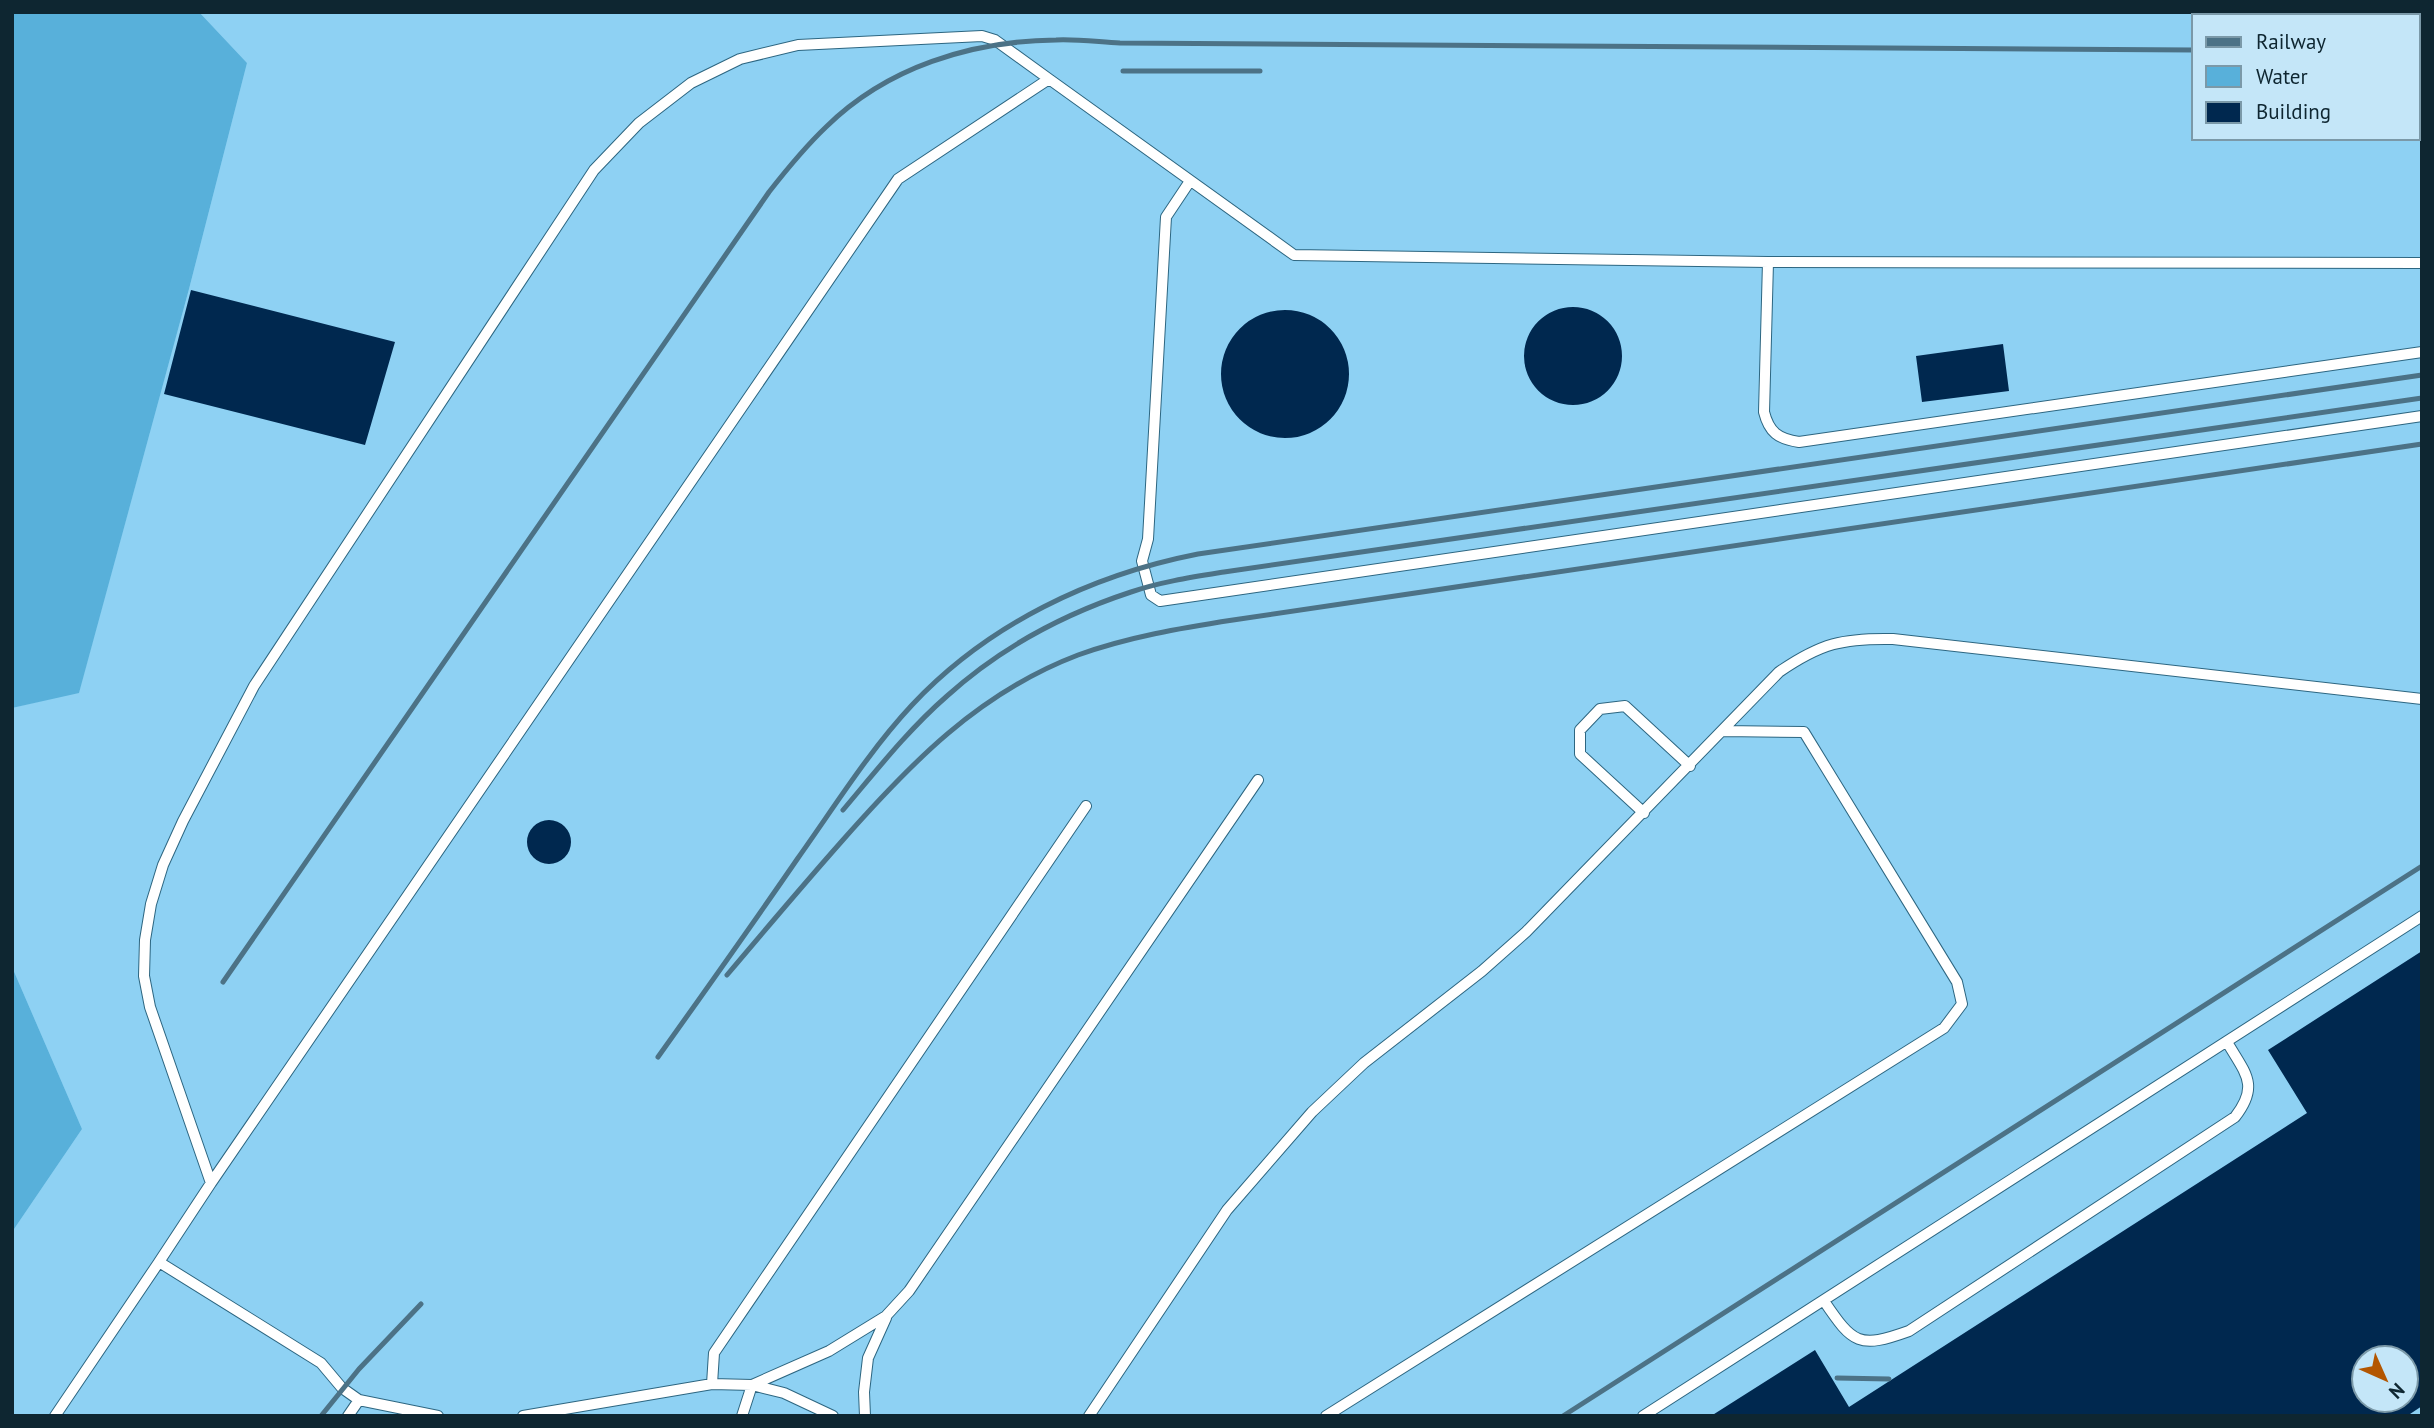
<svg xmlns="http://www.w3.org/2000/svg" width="2434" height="1428" viewBox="0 0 2434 1428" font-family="'PT Sans',sans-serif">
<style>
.built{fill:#8ed1f3;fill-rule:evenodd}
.water{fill:#58b0da}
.building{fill:#00284f;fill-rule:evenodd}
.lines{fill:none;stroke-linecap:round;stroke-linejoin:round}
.lane-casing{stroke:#2d6681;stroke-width:12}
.lane{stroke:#fff;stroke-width:10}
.rail{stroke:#4c7286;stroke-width:5}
</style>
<rect width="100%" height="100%" fill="#a2dcfb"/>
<path class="built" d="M199,12H2422V1416H12V1232L82,1129L12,967V708L79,692L189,289L247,63ZM2194,16H2418V138H2194ZM2364,1358H2406V1400H2364Z"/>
<path class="water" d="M12,12H199L247,63L189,289L79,693L12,708Z
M12,967L82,1129L12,1232Z"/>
<path class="building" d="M191,290L395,342L365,445L164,394Z
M1524 356a49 49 0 1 1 98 0a49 49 0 1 1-98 0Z
M1221 374a64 64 0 1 1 128 0a64 64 0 1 1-128 0Z
M2003,344L2009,391L1922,402L1916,356Z
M527 842a22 22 0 1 1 44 0a22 22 0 1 1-44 0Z
M2422,951V1406L2407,1416H1711L1815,1350L1849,1407L2307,1113L2268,1050ZM2364,1358H2406V1400H2364Z"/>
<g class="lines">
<g class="lane-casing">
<path id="lane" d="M1190,181L1166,217L1148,539L1142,561L1151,595L1160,601L2422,416
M1768,262L1764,412C1769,432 1778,439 1799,442L2422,352
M1644,813L1580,754V730L1600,709L1625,706L1690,766
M211,1183L898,179L1049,79L1294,255L1768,262L2422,263
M1824,1301C1853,1344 1859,1349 1909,1331L2235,1117C2260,1085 2245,1073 2227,1042
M712,1384L714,1353L1086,806
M55,1416L159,1262
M348,1416L359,1400
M438,1416L359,1400L342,1388L321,1363L159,1262L211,1183L150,1007L144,976L145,940L151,904L163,865L183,821L254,686L594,170L639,123L691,83L740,59L798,45L982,36L995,40L1049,79
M523,1416L712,1384L752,1385L784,1393L833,1416
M742,1416L752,1385L829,1351L886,1316L909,1291L1258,780
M865,1416L864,1392L868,1358L886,1318
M1089,1416L1227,1210L1312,1112L1364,1063L1482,971L1526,932L1779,672C1821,643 1843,638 1893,639L2422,699
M1326,1416L1944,1028L1962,1004L1957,982L1804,732L1723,731
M1643,1416L2422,916"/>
</g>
<use href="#lane" class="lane"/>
<path class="rail" d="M2418,51H2422
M1123,71H1260
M843,810C876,771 908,730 947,696C999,649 1064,614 1131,592C1160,582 1193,577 1224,572L2422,398
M727,975C765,930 803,885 842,841C910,764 978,693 1078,655C1128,637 1181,628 1233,620L2422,444
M223,982L769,192C787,169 805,147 826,127C887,67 971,41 1056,40C1077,39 1099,42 1120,43L2194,50
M658,1057C705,991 752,925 798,858C835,806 869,751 912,705C988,624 1091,575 1198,554L2422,375
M1837,1378L1889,1379
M321,1416L359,1369L421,1304
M1563,1416L2422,866"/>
</g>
<rect width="2434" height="1428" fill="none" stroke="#0e2631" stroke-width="28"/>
<rect x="2192" y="14" width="228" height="126" fill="#c4e6f8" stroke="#7b99a8" stroke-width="2"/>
<rect x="2206" y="37" width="35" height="10" fill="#4c7286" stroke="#7b99a8" stroke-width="2"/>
<text x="2256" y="49" font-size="21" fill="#0e2631">Railway</text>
<rect x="2206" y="66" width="35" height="21" fill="#58b0da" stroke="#7b99a8" stroke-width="2"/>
<text x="2256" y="84" font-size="21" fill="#0e2631">Water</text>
<rect x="2206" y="102" width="35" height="21" fill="#00284f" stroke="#7b99a8" stroke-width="2"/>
<text x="2256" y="119" font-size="21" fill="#0e2631">Building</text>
<g transform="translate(2385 1379) rotate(135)"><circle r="33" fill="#c4e6f8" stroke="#7b99a8" stroke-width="2"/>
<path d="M0-5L12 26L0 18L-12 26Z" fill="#b35601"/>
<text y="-10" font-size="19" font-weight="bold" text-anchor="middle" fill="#0e2631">N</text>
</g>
</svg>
